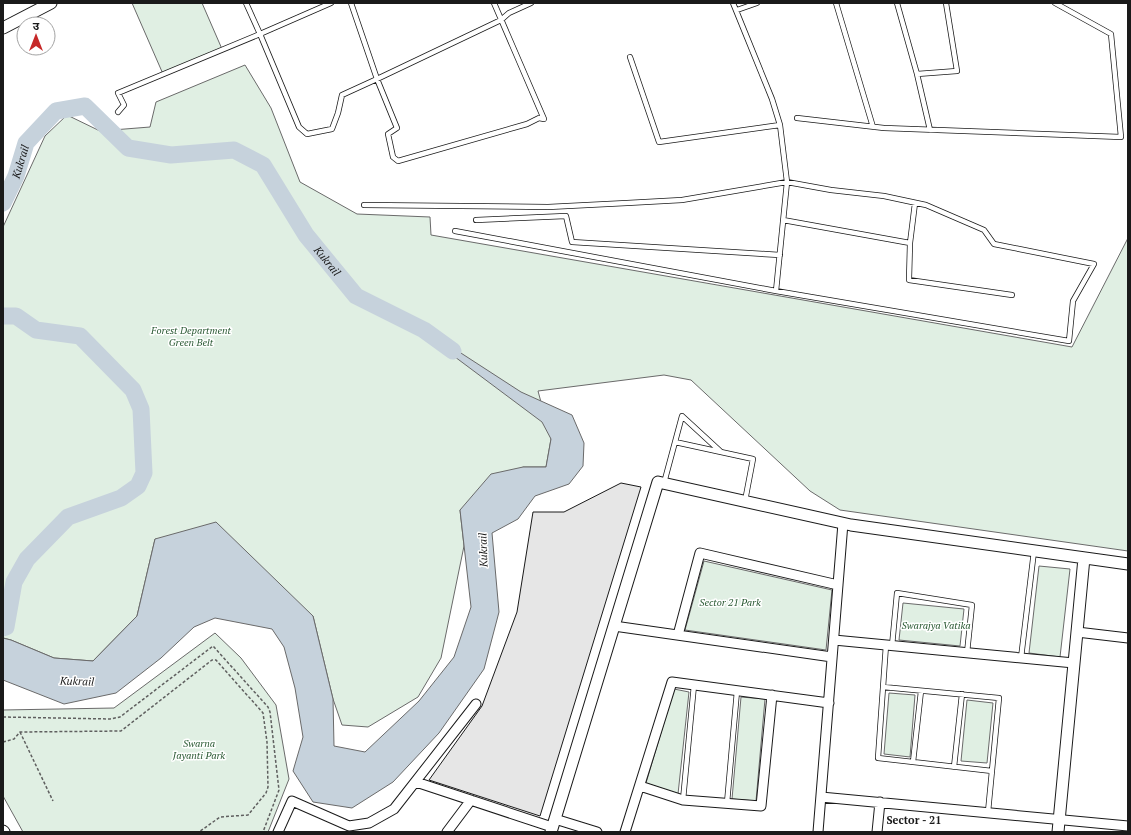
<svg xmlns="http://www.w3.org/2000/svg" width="1131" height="835" viewBox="0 0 1131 835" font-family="'PT Serif','Noto Sans Devanagari',serif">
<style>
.green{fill:#e0efe3;stroke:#6a6a6a}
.water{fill:#c6d2dc;stroke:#6a6a6a}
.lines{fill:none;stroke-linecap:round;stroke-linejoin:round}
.river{stroke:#c6d2dc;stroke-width:17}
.building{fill:#e6e6e6;stroke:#1a1a1a}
.service-casing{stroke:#1a1a1a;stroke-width:6}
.minor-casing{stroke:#1a1a1a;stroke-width:11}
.tertiary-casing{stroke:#1a1a1a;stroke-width:13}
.path{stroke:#5f5f5f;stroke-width:1.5;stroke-dasharray:3 2;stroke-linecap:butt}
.service{stroke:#fff;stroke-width:4.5}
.minor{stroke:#fff;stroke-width:9}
.tertiary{stroke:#fff;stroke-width:11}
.labels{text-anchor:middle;stroke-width:3;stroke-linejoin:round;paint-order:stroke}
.park-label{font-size:10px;font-style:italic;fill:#2b5a34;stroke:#fff}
.water-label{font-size:11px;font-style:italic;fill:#1a1a1a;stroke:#fff}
.neighbourhood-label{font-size:11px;font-weight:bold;fill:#1a1a1a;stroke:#fff}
</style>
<rect width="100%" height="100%" fill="#fff"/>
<path class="green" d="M132,3H202L222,49L163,74Z
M245,65L271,108L300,182L357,214L430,217L431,235L1072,347L1128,238V551L840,510L810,491L691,380L664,375L538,391L551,439L546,467H523L460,510L464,546L441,658L418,697L368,727L342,725L333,699L313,616L155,539L137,616L93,661L54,658L11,640L3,638V227L45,136L67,115L100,131L150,127L156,102Z
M704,561L832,590L826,650L685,630Z
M1039,566L1070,569L1060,657L1029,653Z
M903,603L964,609L960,646L899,640Z
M215,633L241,658L276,705L289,779L268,832H23L3,796V710L114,708Z
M674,689L689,692L678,794L646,783Z
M889,693L915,695L910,757L884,754Z
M741,697L765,699L756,801L732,799Z
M967,700L993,703L987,763L961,761Z"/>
<path class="water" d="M434,338L447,344L521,392L572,415L584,443L583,466L569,484L535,496L518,519L492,533L499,612L484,669L439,733L393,782L352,808L313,802L293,771L303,737L295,688L284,647L272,629L215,618L194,627L161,658L116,693L64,704L3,680V638L11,640L54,658L93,661L137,616L155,539L216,522L313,616L333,699L334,746L365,752L419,701L454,657L471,607L460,510L491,474L523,467H546L551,439L542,422L443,348Z"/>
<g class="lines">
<g class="river">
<path id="s1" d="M3,203L16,176L26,143L56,111L85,106L128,148L171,155L234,150L263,165L306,235L356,296L424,330L453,351"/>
<path d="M3,316H16L36,330L80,336L133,390L141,409L144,473L138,486L121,498L68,517L27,559L14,582L6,627L3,628"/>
</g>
</g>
<path class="building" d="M621,483L641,487L540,816L429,780L482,706L517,612L533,512H564Z"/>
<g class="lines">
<g class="service-casing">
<path id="service" d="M246,3L260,34L331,3
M351,3L377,79L501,20L509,13L531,3
M733,3L772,99L780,125L787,182L776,291
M836,3L873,127
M897,3L917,74
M737,10L757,3
M630,57L659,142L780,125
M118,112L124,105L118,93L260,34L299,127L307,134L332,129L338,113L342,95L377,79L397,128L388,134L393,157L398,161L527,124L539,118L544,119L494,3
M797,118L884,128L1121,137L1111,34L1055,3
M930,130L917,74L957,71L946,3
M364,205L548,207L627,203L682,200L787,182L831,190L884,196L926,205L984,230L994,244L1094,264L1073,301L1069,341L776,291L455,231
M476,220L566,216L572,242L780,255
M783,220L910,243L915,203
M910,243L909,280L1012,295
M675,442L753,459L745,501
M664,483L682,416L720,451
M886,645L878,758L992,771
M892,646L897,593L972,605L967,653
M1021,658L1034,551
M883,687L999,698L988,812
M913,762L921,691
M954,767L962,694
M683,800L694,685
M727,803L737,691"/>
</g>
<g class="minor-casing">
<path id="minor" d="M614,626L832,657
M1077,632L1128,638
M678,635L700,553L838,585
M834,640L1074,663
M416,782L552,827
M640,786L683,800L761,806L772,695
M821,797L1128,826
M555,819L597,832
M278,832L292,801L349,826L369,823L394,809L476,704
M447,832L471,800
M625,832L672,682L829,703
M818,832L843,523
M877,832L880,802"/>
</g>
<g class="tertiary-casing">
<path id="tertiary" d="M3,28L51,3
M3,831L4,832
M551,832L658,482L851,525L1128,564
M1058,832L1084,558"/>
</g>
<path class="path" d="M3,717L110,719L120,717L213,646L268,707L270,712L279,790L263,832
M20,732L53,801
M3,742L14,739L20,732L121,731L212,660H216L263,713L267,742L268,787L266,793L248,815L220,817L199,832"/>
<use href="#service" class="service"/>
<use href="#minor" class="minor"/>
<use href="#tertiary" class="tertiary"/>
</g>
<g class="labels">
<g class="park-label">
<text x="191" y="334">Forest Department<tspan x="191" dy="12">Green Belt</tspan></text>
<text x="730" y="606">Sector 21 Park</text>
<text x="936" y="629">Swarajya Vatika</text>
<text x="199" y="747">Swarna<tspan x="199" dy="12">Jayanti Park</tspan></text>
</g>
<g class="water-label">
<text dy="4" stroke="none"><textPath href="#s1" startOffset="45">Kukrail</textPath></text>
<text dy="4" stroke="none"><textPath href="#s1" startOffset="453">Kukrail</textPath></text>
<text transform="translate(483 550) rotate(-92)" y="4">Kukrail</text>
<text transform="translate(77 681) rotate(2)" y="4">Kukrail</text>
</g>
<g class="neighbourhood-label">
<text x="914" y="824">Sector - 21</text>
</g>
</g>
<rect width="1131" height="835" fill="none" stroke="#1a1a1a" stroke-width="8"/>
<g transform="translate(36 36)"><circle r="19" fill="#ffffff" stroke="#a3a3a3"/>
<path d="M0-3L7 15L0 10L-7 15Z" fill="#c62828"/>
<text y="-6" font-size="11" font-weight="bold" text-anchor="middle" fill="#1a1a1a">उ</text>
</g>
</svg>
